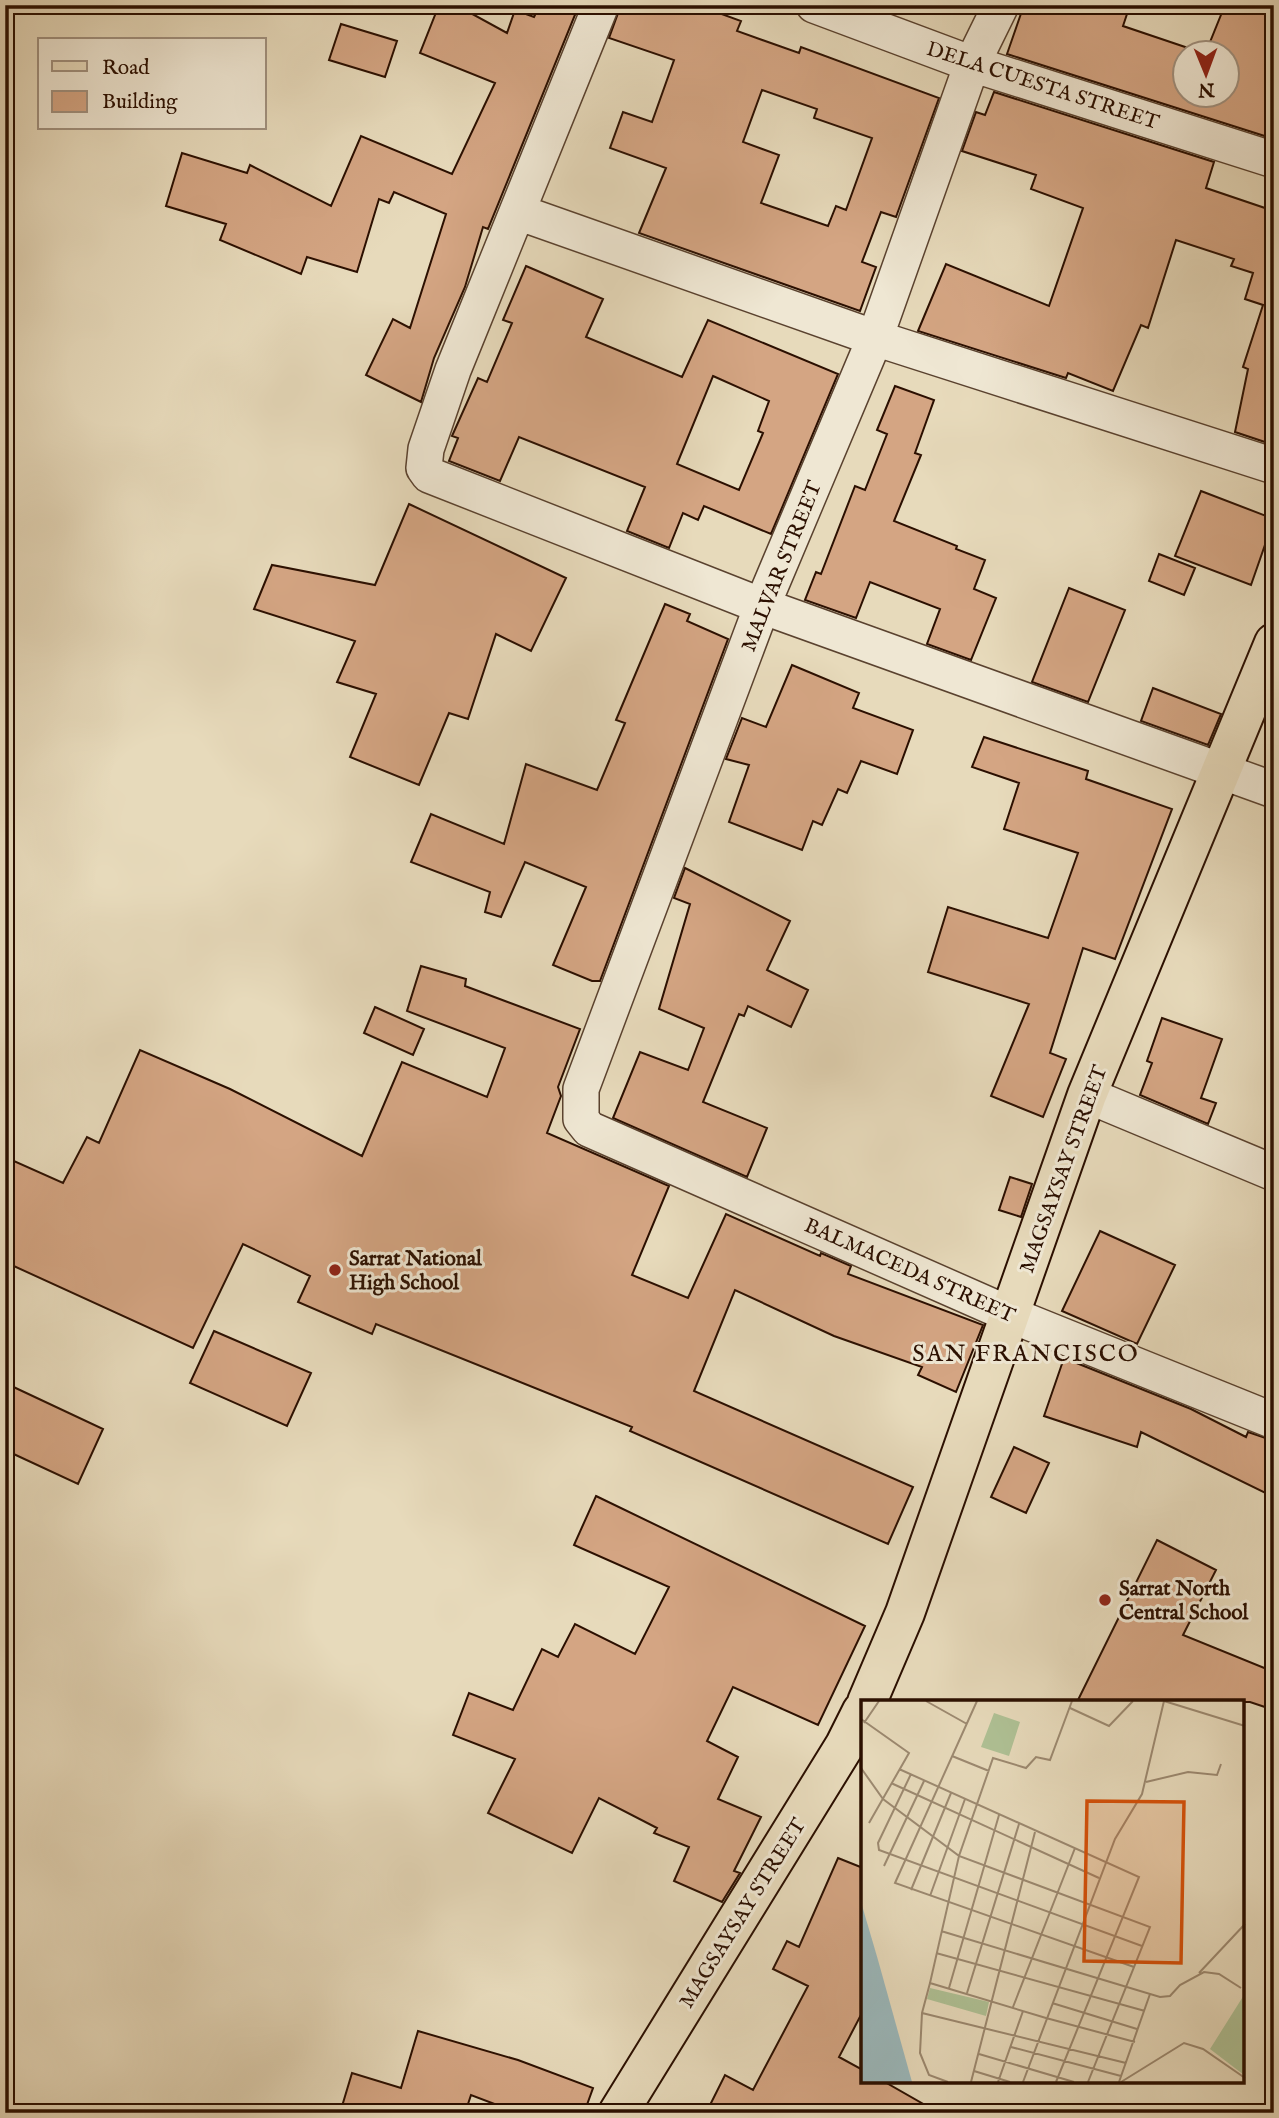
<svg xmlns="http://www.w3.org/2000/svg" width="1279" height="2118" viewBox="0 0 1279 2118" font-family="'IM FELL English',serif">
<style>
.building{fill:#d4a583;stroke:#2b0f00;stroke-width:2;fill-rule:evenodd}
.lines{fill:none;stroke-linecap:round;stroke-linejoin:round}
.minor-casing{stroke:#5a422f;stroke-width:38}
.major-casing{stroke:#2b0f00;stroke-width:42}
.minor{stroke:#efe7d3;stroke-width:35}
.major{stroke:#e7dabb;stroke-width:38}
.poi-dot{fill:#8f2418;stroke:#efe7d3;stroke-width:2.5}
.labels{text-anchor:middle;stroke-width:6;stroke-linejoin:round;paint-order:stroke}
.street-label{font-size:21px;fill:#2b0f00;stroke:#efe7d3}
.poi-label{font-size:21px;font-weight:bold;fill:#2b0f00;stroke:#efe7d3;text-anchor:start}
.quarter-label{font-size:24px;letter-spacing:2px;fill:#2b0f00;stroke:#efe7d3}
.inset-road{fill:none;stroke:#9c8970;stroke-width:2}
.view{fill:#d5520b;fill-opacity:0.15;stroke:#d5520b;stroke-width:3.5}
.inset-edge{fill:none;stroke:#2b0f00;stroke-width:3.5}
</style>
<rect width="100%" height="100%" fill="#e7dabb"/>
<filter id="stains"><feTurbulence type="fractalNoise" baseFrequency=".00286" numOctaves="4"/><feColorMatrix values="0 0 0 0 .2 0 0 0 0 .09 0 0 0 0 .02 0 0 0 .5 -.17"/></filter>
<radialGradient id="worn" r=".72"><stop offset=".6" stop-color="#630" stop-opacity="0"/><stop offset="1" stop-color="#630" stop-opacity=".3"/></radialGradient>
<path class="building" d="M439,5H456L507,33L515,10L534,17L536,13L526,10L527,5H579L488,229L483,227L465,287L434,358L421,402L366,375L393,319L410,328L446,214L394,192L389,203L379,199L357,272L307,257L301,274L220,240L226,224L166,206L182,153L247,173L250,165L331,206L361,136L452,174L495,83L420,53Z
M621,5H697L741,21L737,31L799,53L801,47L939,98L896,217L881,212L862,262L876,267L860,311L639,233L666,168L610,148L623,112L652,122L674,60L609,38ZM762,90L817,109L814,118L872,138L846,210L836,206L828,226L761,203L779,155L743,142Z
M1024,5H1130L1123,26L1200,52H1185V94H1227V52H1206L1225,5H1257L1274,11V139L1007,54Z
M341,24L397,41L385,77L329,60Z
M994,92L1214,162L1206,188L1274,211V445L1235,432L1248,369L1243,367L1263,305L1245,299L1253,273L1231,266L1234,259L1176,240L1148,328L1141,325L1113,391L1068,373L1066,378L918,331L946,264L1049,306L1083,208L1031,189L1036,175L962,151L976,112L985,115Z
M526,266L603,299L586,337L682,377L708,320L838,374L771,534L704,506L698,520L683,513L669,548L627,531L645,487L519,437L500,481L449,461L458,438L452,436L478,378L487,382L512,323L503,320ZM713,376L769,401L758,431L763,433L739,490L677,464Z
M895,386L934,400L915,453L921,455L894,521L957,546L956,549L985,560L974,589L996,598L971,660L927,644L940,609L870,582L856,618L805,600L816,572L821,574L855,486L865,490L887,434L877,430Z
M1201,491L1274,519L1251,585L1175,556Z
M409,504L566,578L531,651L496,634L468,719L449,713L419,785L350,757L376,694L337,682L355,641L254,609L272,565L375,585Z
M1159,554L1195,568L1184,595L1149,581Z
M1069,588L1125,610L1088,702L1032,682Z
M665,604L690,614L687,621L728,639L600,981H592L553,965L586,887L525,862L501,917L485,912L490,892L411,862L431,814L504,844L526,764L597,790L625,723L616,720Z
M792,665L859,693L853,708L913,730L897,774L861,761L847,793L838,789L822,825L813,821L802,850L729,822L749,765L726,759L742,718L766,727Z
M1153,688L1221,714L1208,745L1141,721Z
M984,737L1088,771L1086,779L1172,809L1115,959L1083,948L1050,1053L1066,1059L1043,1117L991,1096L1029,1004L928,972L948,907L1048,938L1078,853L1004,829L1019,783L972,767Z
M685,868L790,921L767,970L808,990L791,1027L748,1006L744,1016L739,1014L703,1102L767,1128L747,1177L613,1118L640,1052L688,1070L704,1028L659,1009L690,904L674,898Z
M421,966L466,979L465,986L580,1029L558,1087L561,1096L547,1133L669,1186L632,1275L688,1298L726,1214L820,1256L821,1253L851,1266L848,1274L983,1325L956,1392L918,1375L922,1367L834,1336L735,1290L694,1391L913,1487L888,1544L630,1431L632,1427L376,1324L372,1334L298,1302L310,1276L243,1244L193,1348L5,1262V1157L63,1183L87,1137L99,1143L140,1050L230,1089L362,1156L402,1062L487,1097L505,1048L407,1011Z
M375,1007L424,1029L413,1055L364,1033Z
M1162,1018L1222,1039L1201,1098L1216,1103L1208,1124L1140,1095L1152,1063L1147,1061Z
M1010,1177L1032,1184L1021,1217L999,1210Z
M1100,1231L1175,1265L1137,1344L1062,1311Z
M214,1331L311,1373L287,1426L190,1383Z
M1064,1358L1191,1409L1246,1437L1248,1432L1274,1441V1497L1141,1432L1137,1447L1044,1416Z
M5,1383L103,1429L78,1484L5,1450Z
M1014,1447L1049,1463L1026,1513L991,1497Z
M596,1496L865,1626L818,1725L733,1687L707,1741L738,1757L718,1799L761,1817L734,1871L740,1873L722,1902L674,1881L689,1847L654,1833L657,1828L599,1798L572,1853L488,1813L515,1759L453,1735L469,1693L513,1710L542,1649L558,1657L575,1624L635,1654L669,1587L574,1545Z
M1157,1540L1216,1570L1183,1635L1274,1672V1710L1250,1702H1077Z
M838,1858L863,1868V2011L839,2057L863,2070V2081H883L939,2113H706L725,2075L753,2090L808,1986L773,1969L787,1941L799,1947Z
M418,2031L518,2060L593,2088L584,2113H518L471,2095L465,2113H340L352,2073L401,2088Z"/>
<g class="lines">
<g class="minor-casing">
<path id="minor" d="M601,5L453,370L426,449L424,468L429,475L762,606L1274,790
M814,5L972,64L1274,160
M1001,5L972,64L875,338L762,606L581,1089V1119L589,1129L1011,1315L1274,1421
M518,212L875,338L1274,466
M1087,1095L1274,1173"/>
</g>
<g class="major-casing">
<path id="major" d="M867,1702L905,1613L1087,1095L1274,643
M618,2113L845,1745L862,1711"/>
</g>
<use href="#minor" class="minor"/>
<use href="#major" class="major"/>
</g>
<g class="poi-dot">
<circle cx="335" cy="1270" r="7"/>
<circle cx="1105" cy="1600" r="7"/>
</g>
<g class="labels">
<g class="street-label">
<text transform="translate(1043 85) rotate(18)" y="7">DELA CUESTA STREET</text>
<text transform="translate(781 566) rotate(-68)" y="7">MALVAR STREET</text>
<text transform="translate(1063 1169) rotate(-70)" y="7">MAGSAYSAY STREET</text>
<text transform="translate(910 1270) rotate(24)" y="7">BALMACEDA STREET</text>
<text transform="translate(742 1913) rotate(-58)" y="7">MAGSAYSAY STREET</text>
</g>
<g class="poi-label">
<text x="349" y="1265">Sarrat National<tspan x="349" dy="24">High School</tspan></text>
<text x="1119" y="1595">Sarrat North<tspan x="1119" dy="24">Central School</tspan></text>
</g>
<g class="quarter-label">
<text x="1026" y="1361">SAN FRANCISCO</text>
</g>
</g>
<g transform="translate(861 1700)">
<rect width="383" height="383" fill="#e7dabb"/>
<path d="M133,13L159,22L148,56L120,47ZM69,288L128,302L125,316L66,299ZM383,295V375L349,349Z" fill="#afc195"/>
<path d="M0,202L17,260L51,382H0Z" fill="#9bb8bb"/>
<path class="inset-road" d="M65,1L106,24M116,1L34,183L273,267M211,1L189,60L175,57L165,68L132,58L98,156L289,227L227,382M303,1L384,26M209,8L248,26L272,1M0,19L48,53L8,123M3,23L18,1M91,56L128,71M0,68L22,99L98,156L69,283L185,318M38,69L278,177L195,382M50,74L17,143L18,150L281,246M285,82L327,72L356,75L360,64M30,83L238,178M23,166L63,81M50,190L90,93M69,196L104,99M80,231L299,297L309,296L319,285L343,272L358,274L380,288M75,253L284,311M338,273L384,224M69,283L61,313L59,353L68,375L87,382M88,288L138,115M106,293L158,124M191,303L276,329M152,307L214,148M61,313L265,363M185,318L274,342M150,347L260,376M118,354L213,382M113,371L149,382M110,382L174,132M137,382L162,311M162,382L254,139L281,94L303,1M258,382L289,294M260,382L323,343L342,349L384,378"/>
<path class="view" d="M226,101L323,102L320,263L223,261Z"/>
<rect width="383" height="383" class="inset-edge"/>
</g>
<rect width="1279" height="2118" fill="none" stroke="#e7dabb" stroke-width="28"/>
<rect x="7" y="7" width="1265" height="2104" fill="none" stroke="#2b0f00" stroke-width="3.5"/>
<rect x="14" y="14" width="1251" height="2090" fill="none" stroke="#2b0f00" stroke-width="2"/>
<rect x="38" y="38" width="228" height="91" fill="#efe7d3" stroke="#a1917f" stroke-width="2"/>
<rect x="52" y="61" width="35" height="10" fill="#e7dabb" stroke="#a1917f" stroke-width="2"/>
<text x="102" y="74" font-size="21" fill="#2b0f00">Road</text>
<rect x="52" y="91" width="35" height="21" fill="#d4a583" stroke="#a1917f" stroke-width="2"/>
<text x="102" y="108" font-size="21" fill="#2b0f00">Building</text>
<g transform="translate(1206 74) rotate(179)"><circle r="33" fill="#efe7d3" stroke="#a1917f" stroke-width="2"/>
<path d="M0-5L12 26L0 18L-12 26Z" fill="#8f2418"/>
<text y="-10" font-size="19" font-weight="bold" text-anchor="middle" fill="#2b0f00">N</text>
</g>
<rect width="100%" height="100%" filter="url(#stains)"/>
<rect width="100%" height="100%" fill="url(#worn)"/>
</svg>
